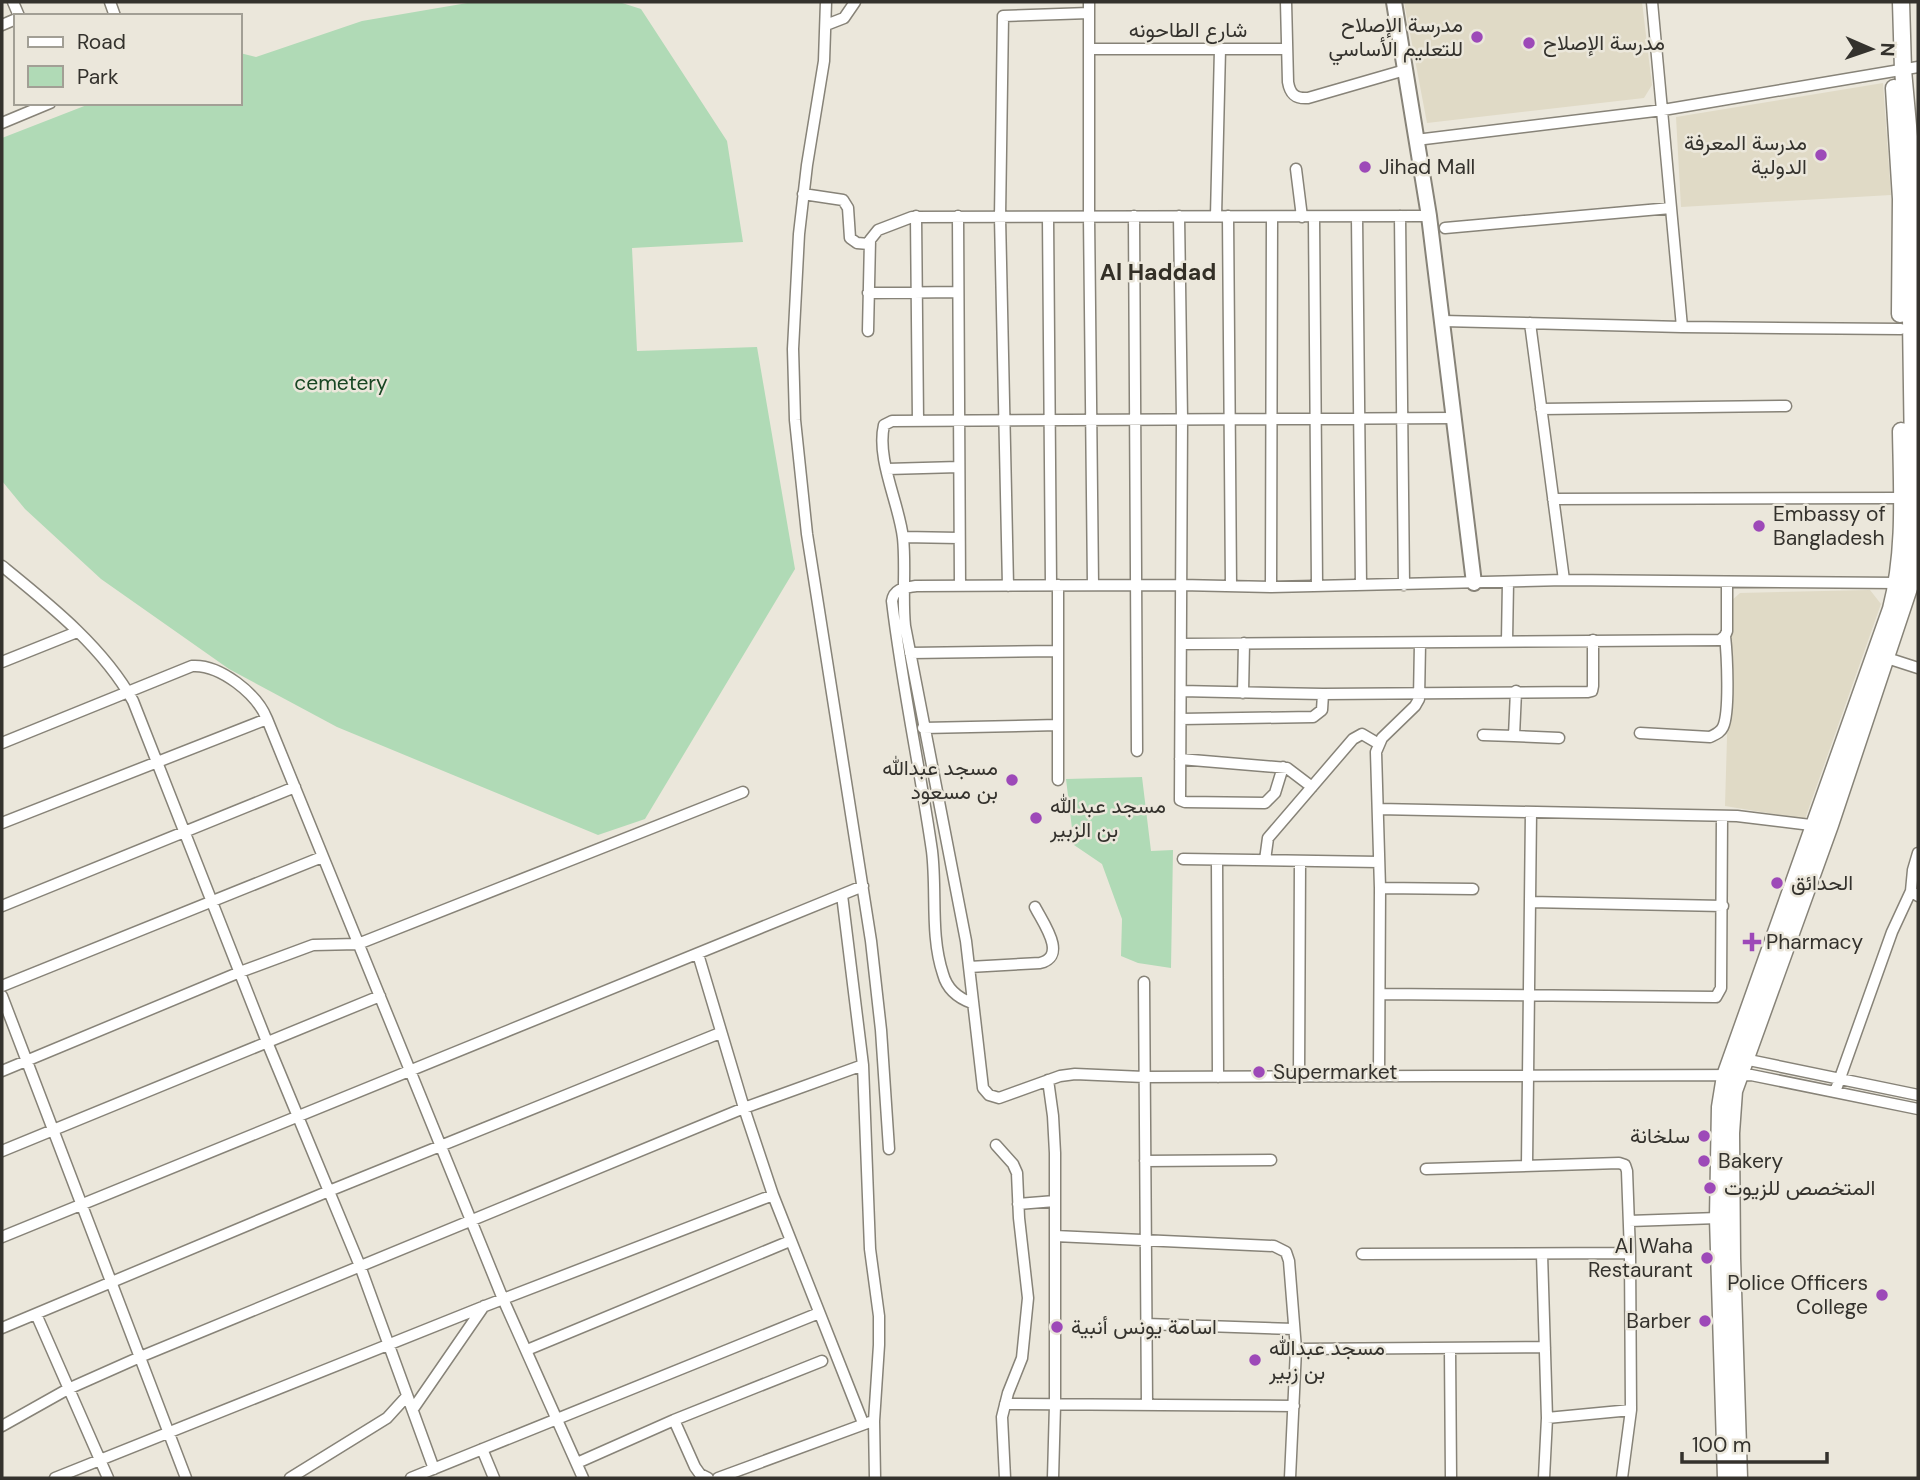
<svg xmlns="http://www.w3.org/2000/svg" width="1920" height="1480" viewBox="0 0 1920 1480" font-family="'DM Sans',Vazirmatn,sans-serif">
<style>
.built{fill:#e0dac6}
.green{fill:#b0dab6}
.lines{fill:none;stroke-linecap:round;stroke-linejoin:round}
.street-casing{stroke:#878378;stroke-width:13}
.secondary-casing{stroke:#878378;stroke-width:18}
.primary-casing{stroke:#878378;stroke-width:19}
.street{stroke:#fff;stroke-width:10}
.secondary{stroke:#fff;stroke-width:14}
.primary{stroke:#fff;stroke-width:16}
.poi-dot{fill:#9d49b8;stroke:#ebe7db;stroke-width:2.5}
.labels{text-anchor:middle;stroke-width:5;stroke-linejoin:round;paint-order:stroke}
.poi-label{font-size:21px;fill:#34322d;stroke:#ebe7db;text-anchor:start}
.street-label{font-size:21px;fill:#34322d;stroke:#ebe7db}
.park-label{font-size:21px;fill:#184623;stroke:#ebe7db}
.neighbourhood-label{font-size:23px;font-weight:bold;fill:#332f26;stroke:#ebe7db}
</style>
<rect width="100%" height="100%" fill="#ebe7db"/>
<path class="built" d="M1404,2H1642L1652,85L1644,98L1427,123Z
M1883,83L1891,195L1681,207L1676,117Z
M1870,590L1881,604L1805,819L1725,806L1731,601L1740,593Z"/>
<path class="green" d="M473,2H619L641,9L727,141L743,242L632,248L637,351L757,347L795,569L645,819L598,835L337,727L229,669L101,579L25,509L2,481V138L92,103H240V53L256,57L362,21Z
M1142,777L1151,851L1173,850L1171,968L1138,963L1121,956L1122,919L1102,864L1074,845L1066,779Z"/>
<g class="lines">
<g class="street-casing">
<path id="street" d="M13,2L19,16
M110,2L115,16
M826,2L824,61L807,165L799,234L793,349L795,420L807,534L871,941L881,1030L889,1149
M1089,2V216L1093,585
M1286,2L1288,82C1290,94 1295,99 1308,98L1405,70
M2,25L16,19
M826,25L844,18L855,2
M1089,49H1287
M2,123L50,103
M1416,140L1663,110L1918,67
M1296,169L1302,217
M803,194L843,200L848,208L850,238L857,243L869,244
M916,216L918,421
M958,216L960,586
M1134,216L1137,751
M1179,216L1182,419L1180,800L1185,802L1265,803L1275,793L1283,767
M1216,216L1220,49
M1228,216L1231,586
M1400,216L1404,585
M1048,217L1051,585
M1357,217L1361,585
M1314,218L1317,585
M1445,228L1671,208
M868,293L958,292
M1443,321L1682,327L1652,2
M1530,323L1564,580
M1682,327L1901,329
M868,331L870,240L878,230L912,217L1429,216
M1541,409L1786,406
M1455,418L892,421L884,425C876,459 899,503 903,538C906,567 902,596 905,626L966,941L983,1088L989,1095L999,1098L1060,1076L1075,1074L1144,1077L1751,1075L1918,1109
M887,469L959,467
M1553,499L1902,498
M903,537L959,538
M2,566C50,605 103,647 133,701L267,1042L360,1266L434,1469
M1008,586L1000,217L1003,16L1089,13
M1271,587L1272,217
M1507,641L1508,582
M1181,644L1720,640L1725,636L1727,631V583
M910,653L1058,651
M1887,658L1918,668
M2,662L77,632
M1181,691L1323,694L1588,692L1592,691L1593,686V640
M1243,693L1244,643
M1181,719L1313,717L1322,710L1323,694
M923,728L1058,725
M1640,733L1710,737C1716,734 1720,733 1723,727C1730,712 1727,654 1725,636
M1483,735L1514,736L1516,691
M1514,736L1559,738
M2,743L192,666C220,664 257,694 267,719L503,1299L583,1478
M1180,759L1287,768L1312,787
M1058,780V585
M1378,809L1737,816L1819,826
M2,823L267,719
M1918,853L1913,870L1911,891L1918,896
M1183,859L1379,862
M1217,860L1218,1077
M1265,860L1268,838L1353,739L1362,734L1379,744
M1380,888L1473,889
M842,895L863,1065L870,1249L879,1316V1345L874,1421L875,1478
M1530,902L1723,906
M2,906L295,787
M698,954L744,1108L773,1195L863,1423
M969,967L1040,963C1068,956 1043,923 1035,907
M1144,982L1147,1405
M2,986L322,857
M1380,994L1716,997L1721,988L1722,816
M2,996L186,1478
M972,1003C958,998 947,989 943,974C930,935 937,892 932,851C920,768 902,686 892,601C894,588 905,588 916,586L1181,585L1271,587L1564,580L1898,583
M1744,1059L1918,1095
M2,1071L240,972L313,945L358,944L743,792
M1299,1076L1300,861
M1379,1076L1380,888L1376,752L1382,738L1415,706L1419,699L1420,643
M1048,1080L1053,1116L1055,1153V1405L1053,1478
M1835,1092L1892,932L1911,891
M996,1145L1013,1164L1017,1173L1019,1218L1028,1298L1022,1358L1008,1393L1002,1417L1005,1478
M2,1151L380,996
M1145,1161L1271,1160
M1527,1165L1531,812
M1426,1169L1619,1163L1625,1165L1627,1171L1630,1253L1631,1410L1622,1478
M1018,1204L1055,1201
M1629,1221L1718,1218
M1055,1236L1274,1246L1286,1252L1289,1261L1296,1349L1290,1478
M2,1237L863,886
M1362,1254L1630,1253
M1542,1254L1547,1418L1544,1478
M36,1314L108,1478
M1146,1324L1294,1329
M2,1328L329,1191L720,1033
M1296,1349L1545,1347
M1450,1349L1451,1478
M527,1350L790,1241
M1005,1404L1294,1406
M413,1409L484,1306
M1547,1418L1631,1410
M674,1420L695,1467L700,1474L708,1478
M2,1426L68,1389L140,1357L744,1108L863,1065
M482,1449L494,1478
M577,1463L674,1420L822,1361
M55,1478L485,1306L773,1195
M290,1478L387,1418L407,1396
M411,1478L819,1313
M718,1478L870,1422"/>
</g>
<g class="secondary-casing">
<path id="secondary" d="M1394,2L1429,216L1474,583"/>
</g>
<g class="primary-casing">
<path id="primary" d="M1894,88L1901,199L1900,314
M1726,1478L1718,1218L1720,1107L1725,1076L1891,609C1906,551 1902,491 1901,431
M1739,1478L1732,1258L1731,1133L1734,1091L1830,825L1911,582L1914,524L1911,319L1914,223L1911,159L1903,70L1901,2"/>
</g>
<use href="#street" class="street"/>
<use href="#secondary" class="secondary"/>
<use href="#primary" class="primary"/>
</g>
<g class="poi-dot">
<circle cx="1477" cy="37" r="7"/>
<circle cx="1529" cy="43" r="7"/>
<circle cx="1821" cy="155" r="7"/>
<circle cx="1365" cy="167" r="7"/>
<circle cx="1759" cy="526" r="7"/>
<circle cx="1012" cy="780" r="7"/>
<circle cx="1036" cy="818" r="7"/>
<circle cx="1777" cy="883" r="7"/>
<path d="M1748.5 931.5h7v7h7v7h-7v7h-7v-7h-7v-7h7z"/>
<circle cx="1259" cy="1072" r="7"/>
<circle cx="1704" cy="1136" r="7"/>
<circle cx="1704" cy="1161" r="7"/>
<circle cx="1710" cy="1188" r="7"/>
<circle cx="1707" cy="1258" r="7"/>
<circle cx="1882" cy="1295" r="7"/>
<circle cx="1705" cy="1321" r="7"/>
<circle cx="1057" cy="1327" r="7"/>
<circle cx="1255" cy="1360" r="7"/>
</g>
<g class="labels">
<g class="poi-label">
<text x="1463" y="32" text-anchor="end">مدرسة الإصلاح<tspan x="1463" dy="24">للتعليم الأساسي</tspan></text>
<text x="1543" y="50">مدرسة الإصلاح</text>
<text x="1807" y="150" text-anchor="end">مدرسة المعرفة<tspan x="1807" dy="24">الدولية</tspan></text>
<text x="1379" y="174">Jihad Mall</text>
<text x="1773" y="521">Embassy of<tspan x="1773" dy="24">Bangladesh</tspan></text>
<text x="998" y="775" text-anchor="end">مسجد عبدالله<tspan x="998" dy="24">بن مسعود</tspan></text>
<text x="1050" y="813">مسجد عبدالله<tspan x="1050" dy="24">بن الزبير</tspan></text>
<text x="1791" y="890">الحدائق</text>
<text x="1766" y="949">Pharmacy</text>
<text x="1273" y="1079">Supermarket</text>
<text x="1690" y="1143" text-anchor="end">سلخانة</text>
<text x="1718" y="1168">Bakery</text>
<text x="1724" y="1195">المتخصص للزيوت</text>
<text x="1693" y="1253" text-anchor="end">Al Waha<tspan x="1693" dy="24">Restaurant</tspan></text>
<text x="1868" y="1290" text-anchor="end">Police Officers<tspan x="1868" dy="24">College</tspan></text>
<text x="1691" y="1328" text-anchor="end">Barber</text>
<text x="1071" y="1334">اسامة يونس أنبية</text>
<text x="1269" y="1355">مسجد عبدالله<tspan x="1269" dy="24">بن زبير</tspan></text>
</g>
<g class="street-label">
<text x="1188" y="37">شارع الطاحونه</text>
</g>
<g class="park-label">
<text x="341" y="390">cemetery</text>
</g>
<g class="neighbourhood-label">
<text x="1158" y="280">Al Haddad</text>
</g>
</g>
<rect width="1920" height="1480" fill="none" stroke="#34322d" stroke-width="7"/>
<rect x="14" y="14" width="228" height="91" fill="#ebe7db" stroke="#a29f95" stroke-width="2"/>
<rect x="28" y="37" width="35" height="10" fill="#ffffff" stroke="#a29f95" stroke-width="2"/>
<text x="77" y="49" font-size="21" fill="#34322d">Road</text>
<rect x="28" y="66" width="35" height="21" fill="#b0dab6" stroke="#a29f95" stroke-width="2"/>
<text x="77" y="84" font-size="21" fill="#34322d">Park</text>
<g transform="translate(1871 49) rotate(92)" stroke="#ebe7db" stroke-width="5" paint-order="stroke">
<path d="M0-5L12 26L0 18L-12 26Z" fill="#34322d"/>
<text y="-10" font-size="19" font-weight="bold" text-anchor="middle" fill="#34322d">N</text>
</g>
<path d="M1682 1452v10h145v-10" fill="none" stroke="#34322d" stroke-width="3.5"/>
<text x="1692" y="1452" font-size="21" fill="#34322d" stroke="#ebe7db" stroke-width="5" paint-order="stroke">100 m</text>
</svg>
